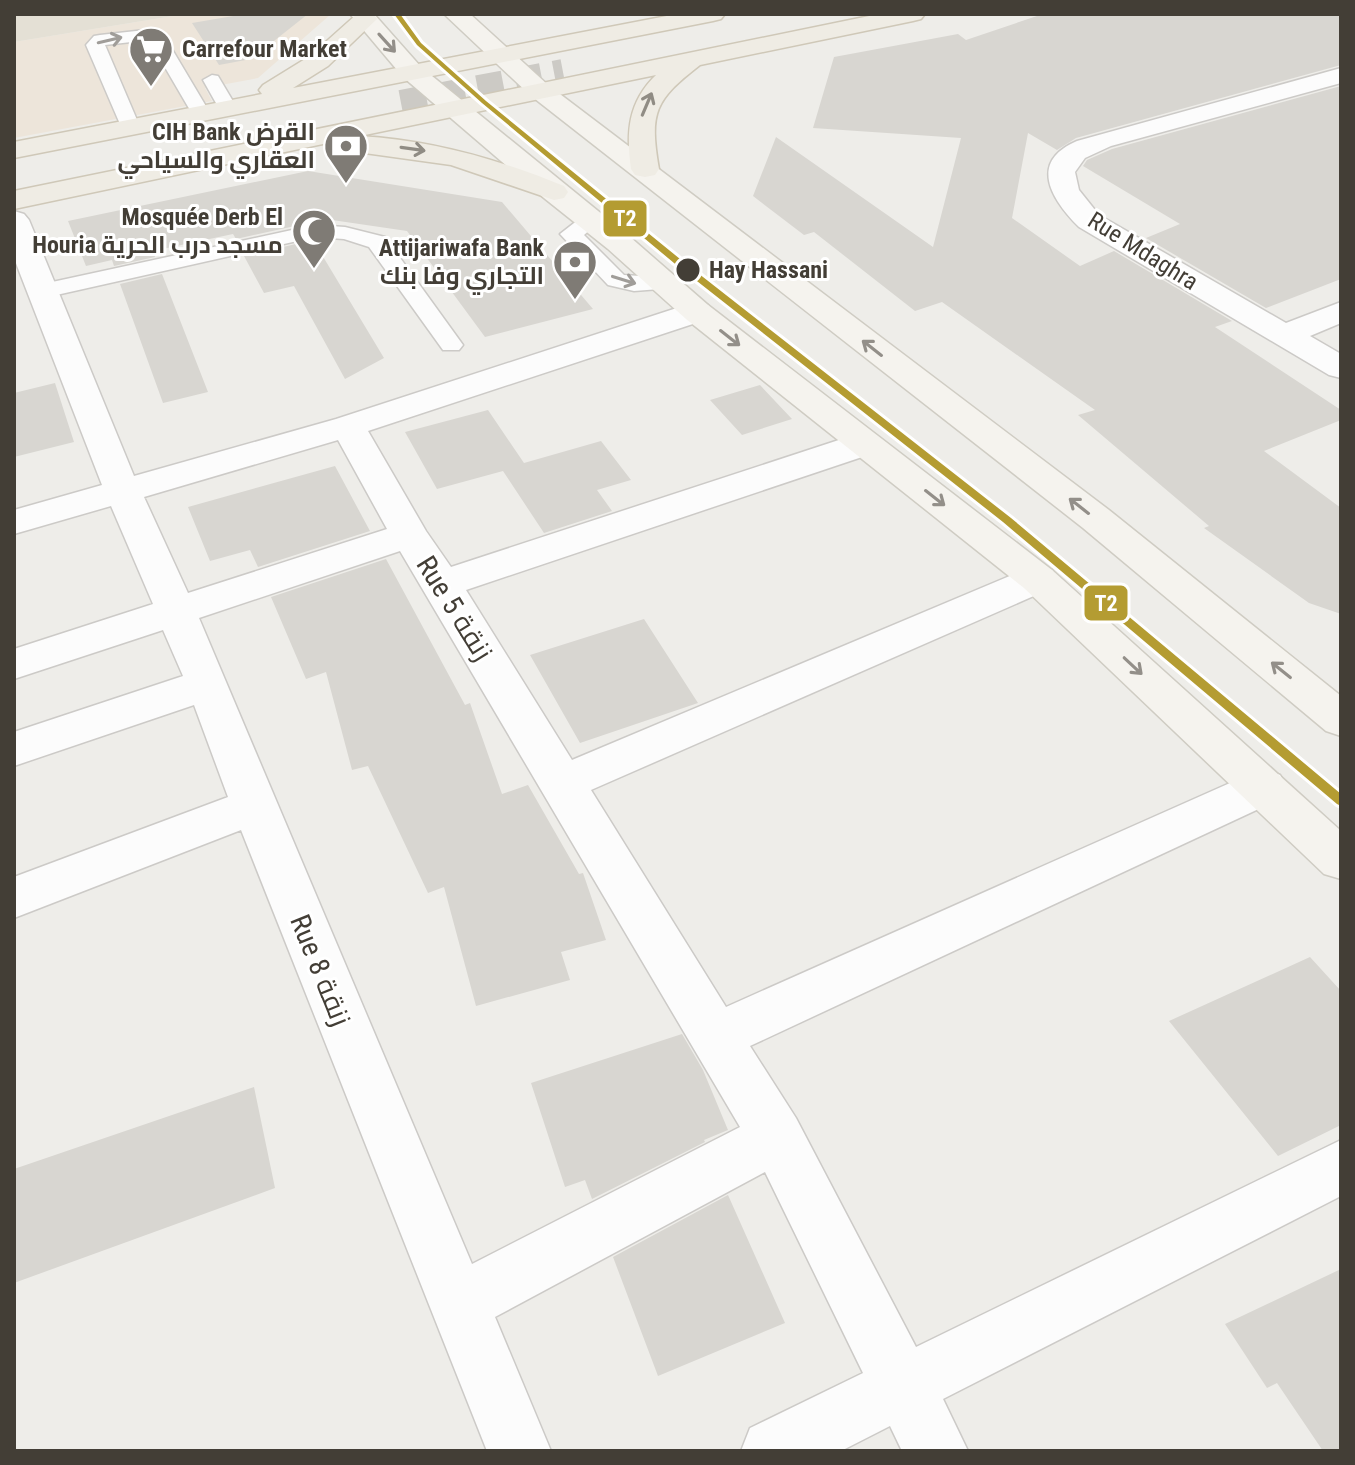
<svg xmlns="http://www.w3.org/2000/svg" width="1355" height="1465" viewBox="0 0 1355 1465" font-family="'Roboto Condensed',Cairo,sans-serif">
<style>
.commercial{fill:#ede5da}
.education{fill:#e4e0d5}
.building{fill:#d8d6d1}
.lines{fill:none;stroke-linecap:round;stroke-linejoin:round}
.primary-tunnel{stroke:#cccac5;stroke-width:26;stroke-dasharray:26 13;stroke-linecap:butt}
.lane-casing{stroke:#cccac7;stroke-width:3}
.street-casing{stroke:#cccac7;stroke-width:3}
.secondary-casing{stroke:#cfccc3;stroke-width:3}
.primary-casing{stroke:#cfc8b8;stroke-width:3}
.lane{fill:#fcfcfc;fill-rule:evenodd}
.street{fill:#fcfcfc;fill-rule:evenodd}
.secondary{fill:#f5f3ee;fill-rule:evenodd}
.primary{fill:#efece4;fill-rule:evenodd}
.tram-1-casing{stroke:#fff;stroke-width:6}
.tram-1{fill:#b49c32;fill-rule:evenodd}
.oneway{stroke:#a09d99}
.oneway2{stroke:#938f89}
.oneway3{stroke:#908c84}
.stop-dot{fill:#433e36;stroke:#fff;stroke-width:3}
.labels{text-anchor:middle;stroke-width:6;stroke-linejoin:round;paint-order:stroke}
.far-poi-label{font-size:24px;font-weight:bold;fill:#433e36;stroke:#fff;text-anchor:end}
.far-street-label{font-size:24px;fill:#433e36;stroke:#fff}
.far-stop-label{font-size:24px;font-weight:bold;fill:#433e36;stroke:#fff;text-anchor:start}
.street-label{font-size:28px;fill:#433e36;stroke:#fff}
.line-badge{stroke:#fff;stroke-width:3}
.badge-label{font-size:22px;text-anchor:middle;font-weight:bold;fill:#fff}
</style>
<rect width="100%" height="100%" fill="#eeede9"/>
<path class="commercial" d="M185,14L330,15L258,78L205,88L212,101L14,138V42Z"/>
<path class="education" d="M14,14H185L14,42Z"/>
<path class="building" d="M245,14H308L251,59L219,65L192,23Z
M1043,14H1341V65L1076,138L1057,150L1028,133L1012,218L1080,266L1114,251L1232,321L1215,327L1341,410V420L1264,451L1341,508V614L1309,603L1204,528L1209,526L1078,415L1095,410L942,302L915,311L814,232L804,235L753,196L776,137L933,247L961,138L813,128L834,57L958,34L966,40Z
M1341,86V279L1266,308L1146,238L1180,224L1083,166L1087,160L1112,149Z
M308,171L502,202L593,309L485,337L407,231L298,215L304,224L236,239L233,234L153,251L155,257L114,266L112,260L86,266L68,221Z
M313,240L384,358L345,379L294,286L264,293L244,256Z
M162,274L208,392L163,403L120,284Z
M55,383L74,442L14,457V393Z
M760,385L792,419L742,435L710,400Z
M488,410L524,463L601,441L631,480L597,490L612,511L544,533L503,471L437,489L405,432Z
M335,466L370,531L258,567L250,550L210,561L188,507Z
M386,559L465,705L470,703L502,794L528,785L579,874L583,873L606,940L561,952L570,980L476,1006L444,887L428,893L368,766L352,770L326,672L306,679L271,597Z
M644,619L698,703L580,743L530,655Z
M1310,957L1341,991V1125L1278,1156L1169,1021Z
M682,1034L703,1070L728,1130L704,1140L705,1142L592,1199L585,1180L565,1187L531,1083Z
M254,1087L275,1188L14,1283V1169Z
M728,1195L785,1323L658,1376L613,1257Z
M1341,1269V1451H1323L1277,1383L1267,1388L1225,1324Z"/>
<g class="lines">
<path class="primary-tunnel" d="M401,103L563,72"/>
<g class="lane-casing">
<path id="lane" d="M154,29L163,34L210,113L208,117H194L149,40L105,45L140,127L137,131H123L86,45L94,36L100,35Z
M212,75L218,76L237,108L235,112L228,114L221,112L203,80Z
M590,214L601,220L584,235L624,275L673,278L676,283L673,288L634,291L608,285L560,234L583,216Z
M315,225L345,227L385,237L463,345L459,350H443L369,247L344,239L315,237L43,298L35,296L32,291L35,286L43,284Z"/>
</g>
<g class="street-casing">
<path id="street" d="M1341,68V83L1111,146L1085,158L1075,172L1079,190L1099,215L1286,323L1341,302V323L1310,336L1341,354V378L1329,375L1079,227C1051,199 1028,162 1077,141Z
M14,211L24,214L29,220L134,476L336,419L686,305L697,302L708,305L713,312L708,319L368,431L426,531L451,567L851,436L864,433L877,436L882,444L877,452L466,590L572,760L1024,570L1038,566L1052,570L1058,579L1052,588L591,790L726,1007L1248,775L1264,769L1280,775L1287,787L1280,799L750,1046L796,1118L916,1347L1341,1140V1196L943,1399L968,1451H902L890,1426L841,1451H741L750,1428L863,1373L765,1172L495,1317L551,1451H487L241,830L14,918V877L228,797L194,705L14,766V732L183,676L163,630L14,679V649L153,604L111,506L14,534V510L102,485L14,258ZM338,440L387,529L188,593L144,497ZM400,551L740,1127L472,1264L199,618Z"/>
</g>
<g class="secondary-casing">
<path id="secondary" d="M350,14H374L421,67L630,237L708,305L1052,570L1341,831V879L1324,874L1024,588L686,319L608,249L544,198L403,77Z
M444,14H470L548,85L1109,510L1341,696V736L1326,731L1083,528L530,95Z"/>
</g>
<g class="primary-casing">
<path id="primary" d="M357,14H373L377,19L328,66L293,88L677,14H725L721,19L713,21L14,158V142L262,94L259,90L263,85L310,56Z
M879,14H925L921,19L913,21L700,65C655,100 649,112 659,169L655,175L645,177L635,175L631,169C626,132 628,102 656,75L360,136C431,140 498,159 564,186L568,192L564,198L554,200L451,165L343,150L340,144L342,140L14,209V191Z"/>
</g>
<use href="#lane" class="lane"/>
<use href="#street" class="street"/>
<use href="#secondary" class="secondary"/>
<use href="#primary" class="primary"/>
<g class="tram-1-casing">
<path id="tram-1" d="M394,14H400L421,43L486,101L680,259L1011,518L1341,794V806L1337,804L1003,522L674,263L482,103L417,45Z"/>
</g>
<use href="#tram-1" class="tram-1"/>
</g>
<defs><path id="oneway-shaft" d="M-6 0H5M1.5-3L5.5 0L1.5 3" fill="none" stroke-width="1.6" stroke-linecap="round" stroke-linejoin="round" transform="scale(2)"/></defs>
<g class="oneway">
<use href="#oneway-shaft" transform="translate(110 40) rotate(-13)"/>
<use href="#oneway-shaft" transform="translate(624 280) rotate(17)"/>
</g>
<g class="oneway2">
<use href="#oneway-shaft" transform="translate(387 43) rotate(48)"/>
<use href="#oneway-shaft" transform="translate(730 338) rotate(38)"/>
<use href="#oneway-shaft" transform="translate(872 348) rotate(-142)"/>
<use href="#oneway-shaft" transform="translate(935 498) rotate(38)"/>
<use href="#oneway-shaft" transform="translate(1079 506) rotate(-142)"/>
<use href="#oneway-shaft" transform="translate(1133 666) rotate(43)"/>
<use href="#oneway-shaft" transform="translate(1281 670) rotate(-141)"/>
</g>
<g class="oneway3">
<use href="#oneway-shaft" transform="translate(647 104) rotate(-67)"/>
<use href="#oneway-shaft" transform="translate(413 149) rotate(8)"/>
</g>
<defs>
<g id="supermarket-pin" transform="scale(2.3)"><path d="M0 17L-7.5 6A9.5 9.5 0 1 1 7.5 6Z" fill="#7f7b75" stroke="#fff"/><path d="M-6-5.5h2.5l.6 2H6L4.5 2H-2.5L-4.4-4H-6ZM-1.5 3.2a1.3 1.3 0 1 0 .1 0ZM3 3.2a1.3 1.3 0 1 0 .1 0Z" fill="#fff"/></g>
<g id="bank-pin" transform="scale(2.3)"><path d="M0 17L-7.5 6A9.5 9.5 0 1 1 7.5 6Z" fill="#7f7b75" stroke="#fff"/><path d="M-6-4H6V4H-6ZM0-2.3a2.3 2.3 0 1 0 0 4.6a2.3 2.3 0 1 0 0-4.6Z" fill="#fff"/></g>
<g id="mosque-pin" transform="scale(2.3)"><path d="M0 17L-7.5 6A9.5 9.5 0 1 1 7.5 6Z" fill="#7f7b75" stroke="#fff"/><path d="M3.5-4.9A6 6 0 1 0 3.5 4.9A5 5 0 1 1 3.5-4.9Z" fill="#fff"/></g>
</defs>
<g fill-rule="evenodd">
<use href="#supermarket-pin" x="151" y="49"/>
<use href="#bank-pin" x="346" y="146"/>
<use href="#mosque-pin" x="314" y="231"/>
<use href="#bank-pin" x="575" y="262"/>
</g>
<circle class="stop-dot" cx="688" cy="270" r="13"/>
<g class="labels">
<g class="far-poi-label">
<text x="182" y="57" text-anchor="start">Carrefour Market</text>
<text x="315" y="140">CIH Bank القرض<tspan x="315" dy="28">العقاري والسياحي</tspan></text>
<text x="283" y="225">Mosquée Derb El<tspan x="283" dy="28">Houria مسجد درب الحرية</tspan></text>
<text x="544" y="256">Attijariwafa Bank<tspan x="544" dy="28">التجاري وفا بنك</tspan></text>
</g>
<g class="far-street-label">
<text transform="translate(1143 251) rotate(32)" y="8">Rue Mdaghra</text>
</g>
<g class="far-stop-label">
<text x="709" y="278">Hay Hassani</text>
</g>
<g class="street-label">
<text transform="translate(455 608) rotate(58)" y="10">Rue 5 زنقة</text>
<text transform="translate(321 970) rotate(68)" y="10">Rue 8 زنقة</text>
</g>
</g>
<g class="line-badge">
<rect x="602" y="199" width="46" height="39" rx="8" fill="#b49c32"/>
<rect x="1083" y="584" width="46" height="38" rx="8" fill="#b49c32"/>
</g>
<g class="badge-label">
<text x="625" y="226">T2</text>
<text x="1106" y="611">T2</text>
</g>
<rect width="1355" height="1465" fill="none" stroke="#433e36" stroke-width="32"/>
</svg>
